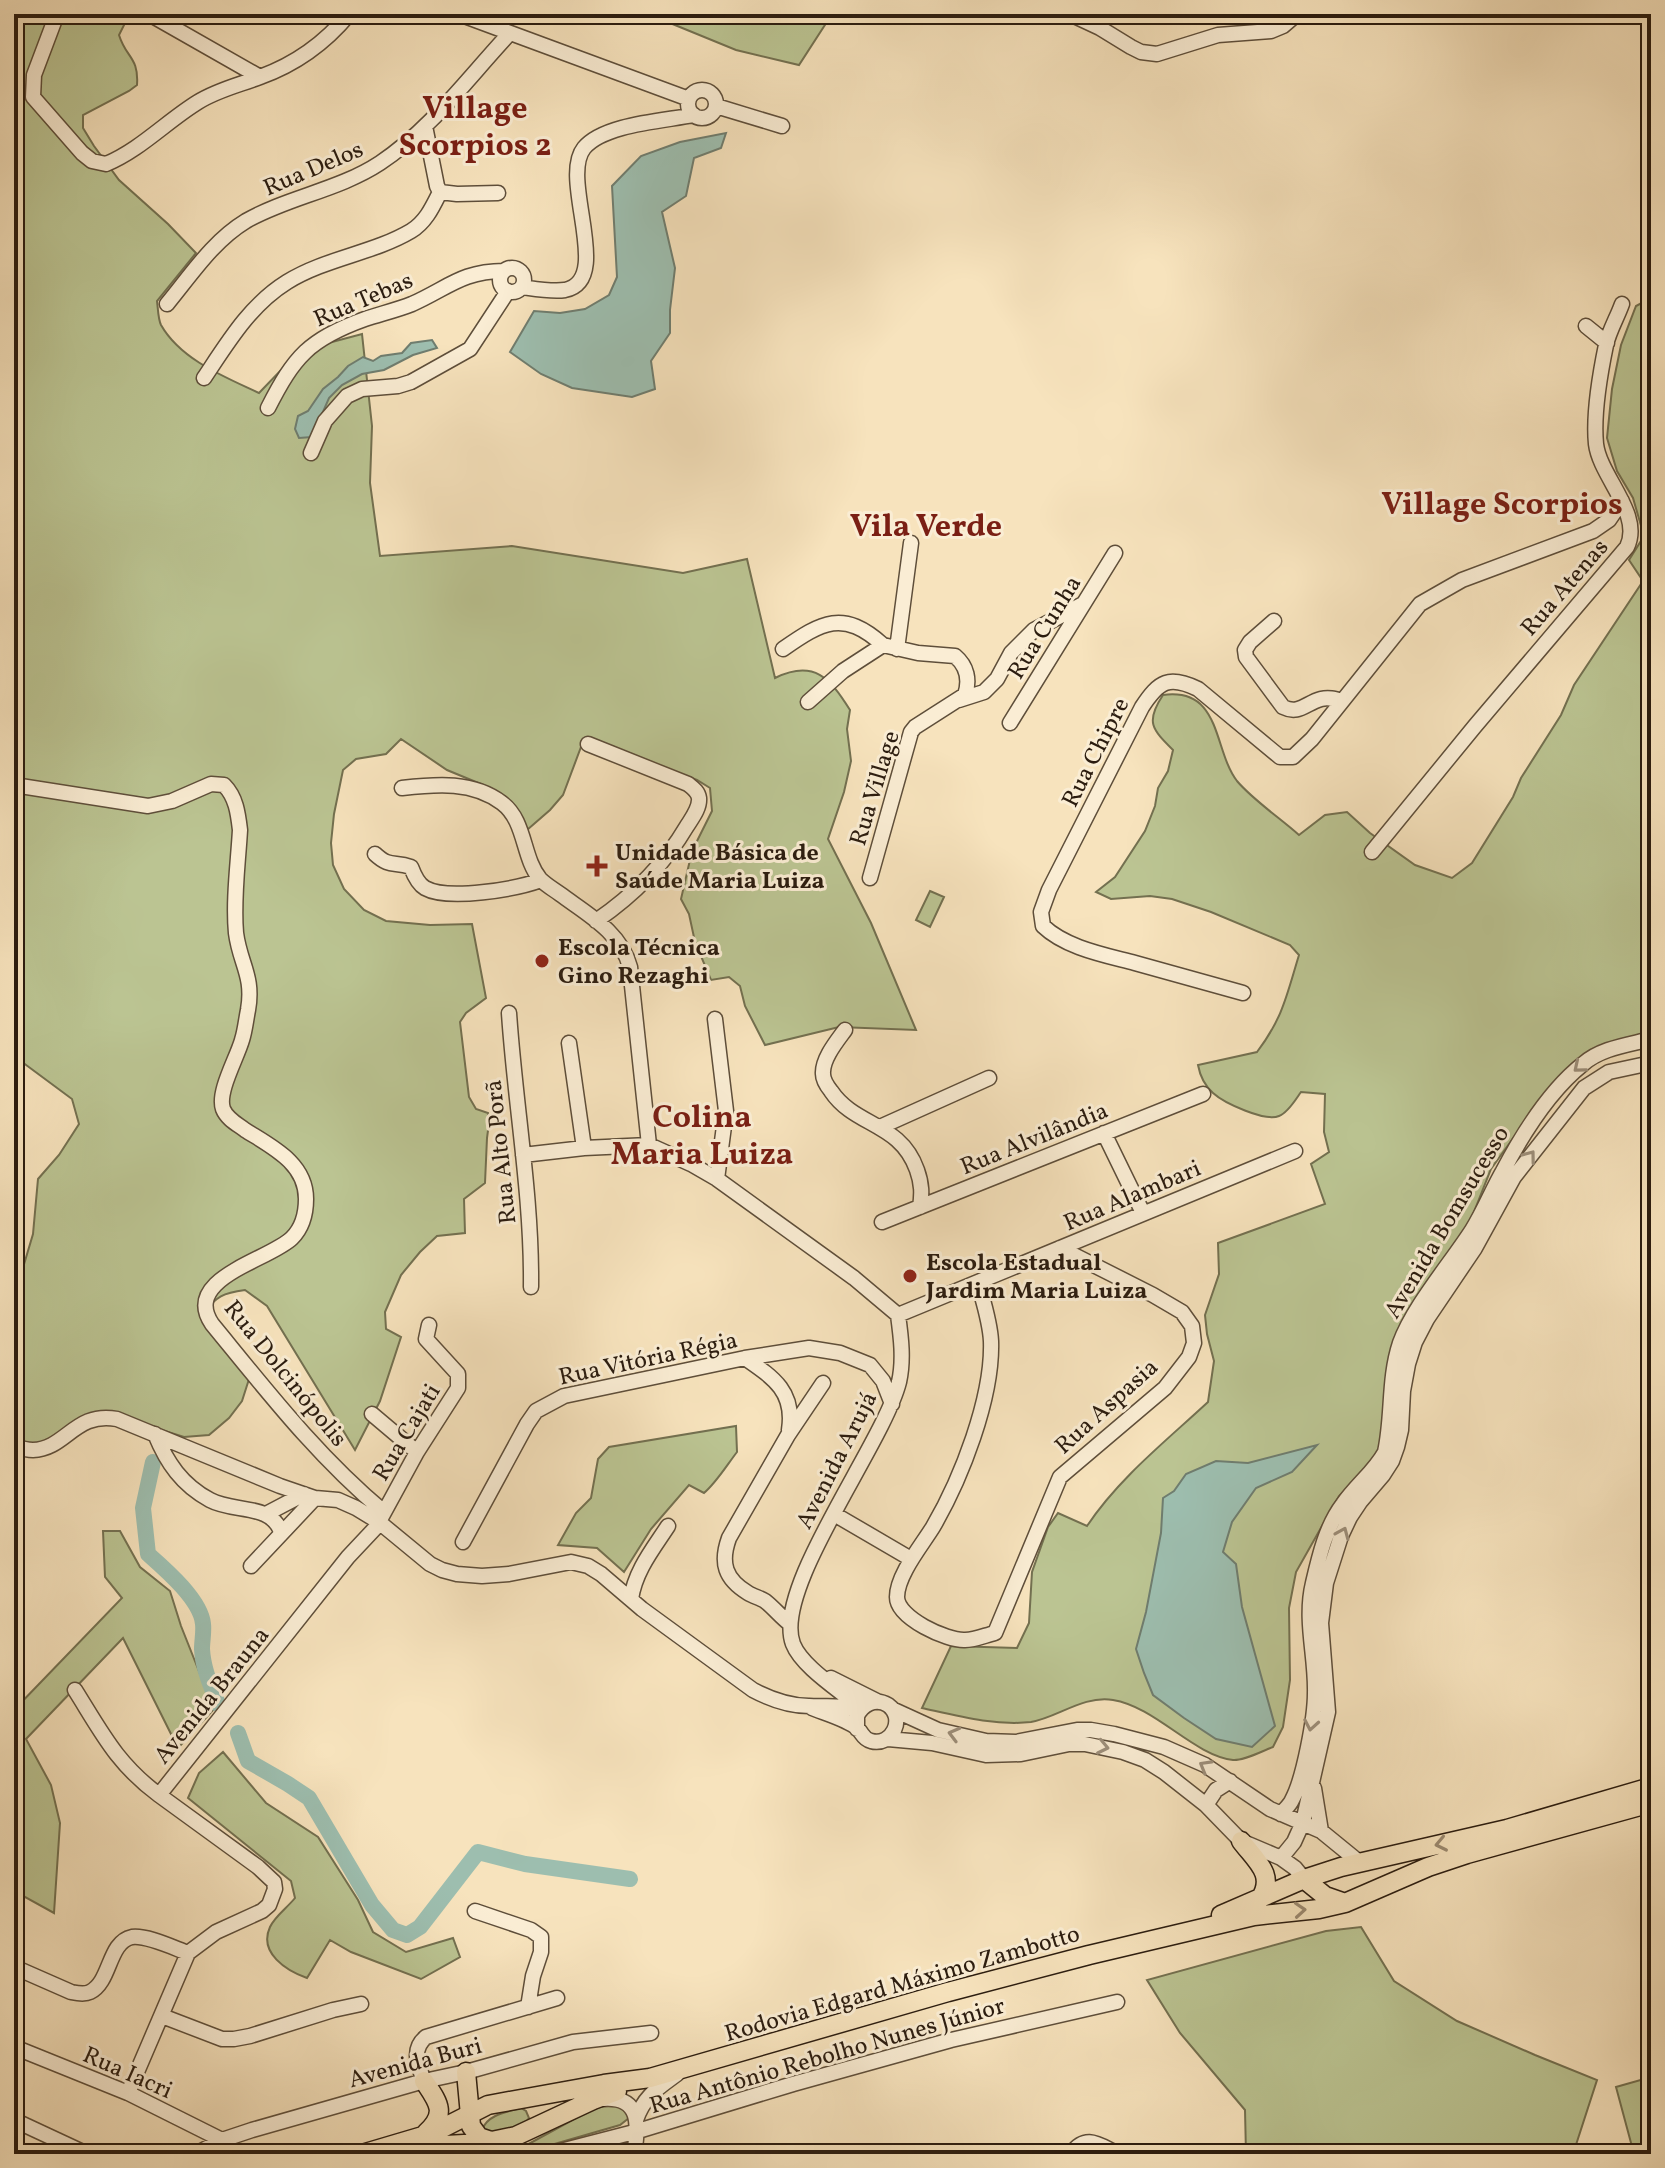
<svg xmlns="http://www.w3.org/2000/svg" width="1665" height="2168" viewBox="0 0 1665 2168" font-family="Vollkorn,serif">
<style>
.green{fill:#bbc492;stroke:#737050;stroke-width:2}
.water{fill:#9dbeaf;stroke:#6f7d6f;stroke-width:2}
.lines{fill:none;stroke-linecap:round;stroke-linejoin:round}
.river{stroke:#9dbeaf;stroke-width:16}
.minor-casing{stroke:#5e4e3a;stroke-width:17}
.major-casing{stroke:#2b1c0f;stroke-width:21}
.minor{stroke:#faedd4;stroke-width:14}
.major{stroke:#f7e3bd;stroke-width:18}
.oneway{stroke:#9d8f7b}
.oneway2{stroke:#9b896f}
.poi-dot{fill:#8f2418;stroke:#faedd4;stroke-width:3}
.labels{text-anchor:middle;stroke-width:6;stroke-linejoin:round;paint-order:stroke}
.street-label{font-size:24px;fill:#2b1c0f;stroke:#faedd4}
.poi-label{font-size:24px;font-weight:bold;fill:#2b1c0f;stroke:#faedd4;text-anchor:start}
.district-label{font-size:32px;font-weight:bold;fill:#7a1f14;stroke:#faedd4}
</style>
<rect width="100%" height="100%" fill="#f7e3bd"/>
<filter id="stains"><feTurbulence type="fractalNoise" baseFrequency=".0025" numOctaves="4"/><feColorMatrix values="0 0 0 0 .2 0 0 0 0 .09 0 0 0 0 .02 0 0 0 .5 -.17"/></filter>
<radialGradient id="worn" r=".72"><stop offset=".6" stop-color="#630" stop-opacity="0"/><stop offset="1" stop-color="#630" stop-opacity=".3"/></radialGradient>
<path class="green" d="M14,14H135L125,23L119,35C126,58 139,57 137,85L129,91L83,115V128L94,146L119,180L168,224L196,253L157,301C158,308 158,319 161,325C181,360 225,377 259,393L283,368L317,346L362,334L372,426L370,483L380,556L512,546L683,573L747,559L775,678C814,659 830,678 850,710L847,729L851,761L844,792L828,839L871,923L916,1030L839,1027L765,1045L745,1006L740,986L729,977L711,980L695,942L689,914L681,899L692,851L712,811L710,788L697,780L584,739L563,795L550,810L527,830L506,797L488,787L447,770L401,739L386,754L356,759L343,770L334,814L331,843L333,865L344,889L364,910L386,921L430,925L472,924L486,998L466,1013L460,1022L469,1097L476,1109L488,1113L489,1123L487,1138L485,1183L464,1199L465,1233L437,1236L420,1252L401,1275L385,1312L386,1329L401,1337L380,1401L355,1450L267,1306L245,1290C223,1293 217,1296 202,1314L250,1376L242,1401L229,1418L209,1435L184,1437L111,1414L42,1444L27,1443L14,1436V1298L33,1234L38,1179L59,1155L79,1124L72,1099L14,1056Z
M648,14H832L799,65L736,50Z
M1651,298V1033L1585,1055L1514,1137L1491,1169L1380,1449L1365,1470L1339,1496L1296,1572L1289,1608L1290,1680L1283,1727L1273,1747C1262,1751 1244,1761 1233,1760C1193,1755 1156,1707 1113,1700C1083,1695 1057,1718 1031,1722C995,1726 958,1716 922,1708L951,1646L1017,1648L1029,1623L1032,1572L1048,1527L1058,1513L1087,1526C1119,1478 1166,1441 1208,1402L1214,1361L1207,1334L1205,1315L1219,1274L1218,1243L1325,1204L1311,1164L1329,1152L1324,1132L1325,1094L1301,1092C1296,1099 1288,1113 1279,1116C1265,1122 1224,1103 1213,1093C1204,1085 1200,1076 1198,1065L1257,1052C1283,1018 1287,994 1299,955L1290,945L1211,912L1172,899L1150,896L1111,899L1096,892L1115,877L1145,831L1155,806L1158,788L1168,771L1173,750C1152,729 1145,722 1163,695C1222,687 1213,750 1237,781C1253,800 1280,818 1299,835L1325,815L1347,812L1370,833L1415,865L1452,878L1472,863L1513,797L1521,778L1561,715L1574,685L1643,581L1629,560L1644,536L1633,498L1617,471L1607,438L1612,389L1621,345L1636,306Z
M930,891L944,897L930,927L916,920Z
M736,1426L737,1452C727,1465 716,1483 704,1493L689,1485L651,1529L624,1572L597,1548L558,1545L576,1513L591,1498L598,1459L609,1447Z
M103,1531H120L140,1567L170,1591L181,1626L214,1709L178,1748L123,1638L26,1739L51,1785L60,1823L54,1913L14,1891V1710L122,1598L105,1577Z
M223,1752L266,1803L318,1837L358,1900L373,1932L406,1952L453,1938L460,1957L421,1979L351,1952L330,1940L307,1978C287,1971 258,1953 270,1927C275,1916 287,1908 295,1898L291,1881L188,1798L199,1773Z
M1361,1927L1394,1981L1457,2021L1535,2055L1597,2080L1573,2154H1246L1245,2110L1180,2033L1147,1980L1326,1931Z
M1651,2077V2154H1634L1616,2087Z
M608,2104C618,2106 625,2108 629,2118L620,2125L520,2154H504L514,2152L587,2112Z
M521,2108L526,2111L529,2118L522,2127L489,2136L482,2130C487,2115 506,2112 521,2108Z"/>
<path class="water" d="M726,133L721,148L694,158L686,196L662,212L675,268L670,310V333L651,361L655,389L632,397L572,388L541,374L510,352L534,311L560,313L585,309L609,295L617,277L612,186L641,156L680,142Z
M432,340L437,348L413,355L384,370L362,374L342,385L329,398L312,437L299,438L295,429L298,416L308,411L323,389L338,377L348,366L363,357L373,361L381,356L402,353L411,343Z
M1317,1445L1292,1472L1256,1488L1232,1522L1223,1552L1236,1564L1242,1607L1275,1726L1252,1747L1216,1739L1184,1718L1153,1695L1144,1673L1136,1649L1146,1612L1161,1533L1163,1498L1174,1491L1186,1474L1216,1461L1248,1463Z"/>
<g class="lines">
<path class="river" d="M153,1462L143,1508L148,1554C165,1569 201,1600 203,1624C204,1632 202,1641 202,1649C203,1669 211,1686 218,1704
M238,1733L248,1761L288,1784L309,1798L372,1905L393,1930L407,1935L420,1927L478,1852L525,1864L630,1879"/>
<g class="minor-casing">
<path id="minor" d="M57,14L34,75L33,97L82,153L92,161L106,164C140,150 167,121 198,102C217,90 239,85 260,77C296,64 325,43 349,14
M459,14L689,99
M1070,14L1100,28L1131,47L1141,52L1157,54L1218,35L1271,31L1283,26L1297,14
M151,15L260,77
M688 104a14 14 0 1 1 28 0a14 14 0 1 1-28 0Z
M716,106L782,126
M425,126L437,186L440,192
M440,192L457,194L498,193
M500 280a12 12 0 1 1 24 0a12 12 0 1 1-24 0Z
M522,287C536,289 552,292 565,290C614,280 559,179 584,148C604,124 664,121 694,115
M167,304C191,275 213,241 246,221C288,197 339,190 380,163C430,130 468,78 509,34
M1586,326L1607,343
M204,378C228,342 250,305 287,282C326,258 374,253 411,231C426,222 433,206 440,192
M268,408C294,357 309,339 365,319C380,314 397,310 412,304C448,288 462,271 504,271
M311,453L325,421L347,396L362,389L398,386L411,382L470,349L508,291
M1274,621L1250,642L1245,650L1246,657L1283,707C1299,715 1306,703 1321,699C1329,697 1335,699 1342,701
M783,649C822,622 843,609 883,645
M897,649L911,543
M959,700L984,692L997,679L1011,653L1034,630L1083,604
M808,702L843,671L883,645L918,653L955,656C967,666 970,680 965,695L915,727L911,732L870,878
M1010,723L1115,553
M588,744L688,784C693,788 698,791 699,798C700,808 692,818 687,826C664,865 634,895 596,921
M14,785L148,806L172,801L211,784L224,785C236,797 238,813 240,830C238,864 233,900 236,933C240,964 254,976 248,1010C246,1020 245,1031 242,1040C237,1058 217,1092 223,1109C227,1119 237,1124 245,1130C272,1147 306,1163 306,1199C306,1213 302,1228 292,1238C270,1260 181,1278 212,1324C267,1391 317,1456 384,1512
M402,788C437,784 473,781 502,803C526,821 522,857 540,879C546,885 553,889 560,894C587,914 621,932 630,967L649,1145
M1372,852L1475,726L1627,547C1643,514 1600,477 1596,444C1593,414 1600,374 1606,345C1609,331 1617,318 1622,304
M375,854C390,868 394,861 411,867C414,875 418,884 425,888C448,901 517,889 541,880
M1243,993C1207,983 1171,973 1135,963C1105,955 1066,948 1043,926L1041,912L1049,890L1142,707C1159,681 1169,675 1198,689L1280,757H1293L1312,739L1420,604L1462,580L1593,531L1609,520L1622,501
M509,1013C515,1104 532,1195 531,1287
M715,1019L726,1111L717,1179
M845,1030C837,1041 822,1059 823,1074C823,1080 827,1086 831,1091C855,1127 900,1122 917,1170C922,1184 922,1194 920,1207
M569,1043L584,1148
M880,1127L989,1078
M1104,1133L1143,1213
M523,1155L584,1148L649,1145L691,1164L717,1179L854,1278L898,1315C901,1337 904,1360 899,1382C883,1445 772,1589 793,1644C802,1667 841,1691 859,1707
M882,1222L1203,1094
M978,1282C983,1301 990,1321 991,1341C993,1398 961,1479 933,1527C922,1545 897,1575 897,1597C897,1618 947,1641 965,1640C975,1640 986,1635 995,1633L1060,1477L1165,1388L1189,1357L1194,1343L1192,1326L1182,1312L1153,1295L1060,1248
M898,1315L1295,1151
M745,1358C774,1378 795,1392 789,1430
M372,1414L417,1452
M155,1434C167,1463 182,1485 210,1500C234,1513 271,1503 281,1532
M14,1446C20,1448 27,1450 33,1450C66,1449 75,1411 117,1419L280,1486L315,1498L338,1500L356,1508L379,1522L430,1564L442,1570L457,1574L482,1576L509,1574L571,1562L588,1566L601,1574L642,1609L753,1690C770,1699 789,1706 809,1706C827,1707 842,1704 860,1711
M266,1514L304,1494
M834,1514L911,1559
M381,1518L417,1452L458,1388V1374L426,1339L429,1325
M463,1542L527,1424L536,1411L564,1396L745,1358L809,1348L840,1353L870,1365L883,1381L892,1404
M251,1566L315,1498
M631,1599C635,1571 653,1549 668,1526
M789,1623C781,1617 774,1608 765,1601C760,1598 753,1596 748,1593C725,1579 720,1563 729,1538L788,1435L823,1383
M831,1678L879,1702
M75,1690C102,1733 117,1764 159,1795
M812,1708C824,1713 849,1720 858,1729C863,1734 863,1739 871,1741C892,1747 906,1718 888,1705C875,1697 862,1705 857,1716V1729
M892,1709L938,1730L986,1741L1016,1742L1077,1730H1091L1114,1734L1164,1747L1205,1765L1270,1809L1321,1831L1359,1862
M888,1739L932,1743L986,1755L1021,1754L1069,1744H1085L1123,1752L1145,1760L1164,1772L1206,1805L1241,1841L1281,1858L1295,1868L1304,1879
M1314,1788L1321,1831
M1206,1805L1216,1790L1230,1781
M1281,1814C1285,1809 1290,1805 1292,1800C1304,1778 1315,1717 1315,1693C1316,1656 1304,1620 1313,1583C1319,1557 1326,1526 1343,1504C1356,1485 1374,1472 1385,1452C1393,1416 1388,1379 1400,1343C1413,1307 1450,1264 1472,1230C1484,1211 1492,1190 1503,1171C1523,1133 1549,1091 1583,1064C1601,1048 1628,1045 1651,1039
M1281,1858L1294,1842L1303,1822L1328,1712L1321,1623L1326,1583L1341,1536L1350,1517L1360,1502L1383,1475L1392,1461L1397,1447L1401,1430L1403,1391L1408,1364L1415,1342L1427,1319L1475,1248L1514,1177L1584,1088L1609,1072L1651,1063
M475,1911L531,1930L541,1937V1952L533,1976L528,2007
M14,1967L71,1992C76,1993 84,1995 90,1992C111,1982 108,1942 132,1937C147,1935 174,1948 188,1953
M162,2016L222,2039H234L250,2036L333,2010L361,2004
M14,2047L128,2093L222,2140
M424,2081C418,2065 411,2049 426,2037L557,1998
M128,2093L188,1953L216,1932L262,1911L269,1905L275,1889L274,1882L258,1867L159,1795L348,1557L380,1523
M603,2099C641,2096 639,2125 634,2154
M14,2120L87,2154
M636,2120C644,2096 658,2088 677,2074
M196,2154L222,2140L252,2130L424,2081L466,2072L573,2042L651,2033
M549,2154L638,2131L793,2084L951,2040L1117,2002
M1071,2154C1086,2133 1099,2145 1118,2154"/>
</g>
<g class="major-casing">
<path id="major" d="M1241,1841C1256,1861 1276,1875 1260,1899
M1304,1879L1325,1896L1345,1903
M1221,1915L1304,1879L1341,1867L1507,1829L1651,1787
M466,2072L471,2126L479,2137L491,2141
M424,2081C438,2102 448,2113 426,2133
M362,2154L433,2133L488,2105L604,2084L650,2078L948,1992L1089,1955L1254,1916L1319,1909L1345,1903L1428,1867L1467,1854L1651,1803
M404,2154L446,2145L482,2143L516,2136L593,2100L617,2091"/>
</g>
<use href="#minor" class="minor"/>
<use href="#major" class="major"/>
</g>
<defs><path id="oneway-chevron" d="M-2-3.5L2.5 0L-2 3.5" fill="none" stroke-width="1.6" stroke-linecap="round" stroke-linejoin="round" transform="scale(2)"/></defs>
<g class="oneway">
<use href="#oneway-chevron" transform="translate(1579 1067) rotate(140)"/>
<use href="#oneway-chevron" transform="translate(1530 1156) rotate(-53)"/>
<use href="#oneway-chevron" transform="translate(1343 1533) rotate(-67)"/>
<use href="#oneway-chevron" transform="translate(1311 1725) rotate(100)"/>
<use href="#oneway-chevron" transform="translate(954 1734) rotate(-165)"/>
<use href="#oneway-chevron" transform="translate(1103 1747) rotate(12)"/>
<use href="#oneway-chevron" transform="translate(1205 1766) rotate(-150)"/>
</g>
<g class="oneway2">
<use href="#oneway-chevron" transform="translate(1441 1844) rotate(168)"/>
<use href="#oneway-chevron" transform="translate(1300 1910) rotate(-4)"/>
</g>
<g class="poi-dot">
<path d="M593 854h8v8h8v8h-8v8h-8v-8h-8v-8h8z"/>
<circle cx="542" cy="961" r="8"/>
<circle cx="910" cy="1276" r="8"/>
</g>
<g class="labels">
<g class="street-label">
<text transform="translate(313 168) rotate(-23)" y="8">Rua Delos</text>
<text transform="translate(363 299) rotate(-23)" y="8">Rua Tebas</text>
<text transform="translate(1564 587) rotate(-49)" y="8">Rua Atenas</text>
<text transform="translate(1044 627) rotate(-58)" y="8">Rua Cunha</text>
<text transform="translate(1095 752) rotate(-63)" y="8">Rua Chipre</text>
<text transform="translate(874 788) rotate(-73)" y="8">Rua Village</text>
<text transform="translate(1034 1138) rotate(-22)" y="8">Rua Alvilândia</text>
<text transform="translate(500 1152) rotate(-96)" y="8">Rua Alto Porã</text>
<text transform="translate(1132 1195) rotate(-23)" y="8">Rua Alambari</text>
<text transform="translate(1446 1222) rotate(-59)" y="8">Avenida Bomsucesso</text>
<text transform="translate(648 1358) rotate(-12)" y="8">Rua Vitória Régia</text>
<text transform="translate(286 1373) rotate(51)" y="8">Rua Dolcinópolis</text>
<text transform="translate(1106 1406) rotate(-42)" y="8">Rua Aspasia</text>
<text transform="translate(406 1432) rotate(-59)" y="8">Rua Cajati</text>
<text transform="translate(836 1460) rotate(-63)" y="8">Avenida Arujá</text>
<text transform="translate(211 1695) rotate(-51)" y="8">Avenida Brauna</text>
<text transform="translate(902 1983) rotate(-16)" y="8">Rodovia Edgard Máximo Zambotto</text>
<text transform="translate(827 2055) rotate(-16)" y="8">Rua Antônio Rebolho Nunes Júnior</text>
<text transform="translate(415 2062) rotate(-15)" y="8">Avenida Buri</text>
<text transform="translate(128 2072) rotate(24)" y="8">Rua Iacri</text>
</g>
<g class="poi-label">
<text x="615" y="860">Unidade Básica de<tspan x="615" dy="28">Saúde Maria Luiza</tspan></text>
<text x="558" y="955">Escola Técnica<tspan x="558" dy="28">Gino Rezaghi</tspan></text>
<text x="926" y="1270">Escola Estadual<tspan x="926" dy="28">Jardim Maria Luiza</tspan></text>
</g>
<g class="district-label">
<text x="475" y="118">Village<tspan x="475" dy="37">Scorpios 2</tspan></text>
<text x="1502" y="514">Village Scorpios</text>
<text x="926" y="536">Vila Verde</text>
<text x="702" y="1127">Colina<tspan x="702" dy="37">Maria Luiza</tspan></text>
</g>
</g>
<rect width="1665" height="2168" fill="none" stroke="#f7e3bd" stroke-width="48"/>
<rect x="16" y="16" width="1633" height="2136" fill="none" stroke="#2b1c0f" stroke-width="4"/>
<rect x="24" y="24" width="1617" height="2120" fill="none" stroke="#2b1c0f" stroke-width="2"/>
<rect width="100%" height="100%" filter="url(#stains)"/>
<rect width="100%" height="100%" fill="url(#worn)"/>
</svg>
